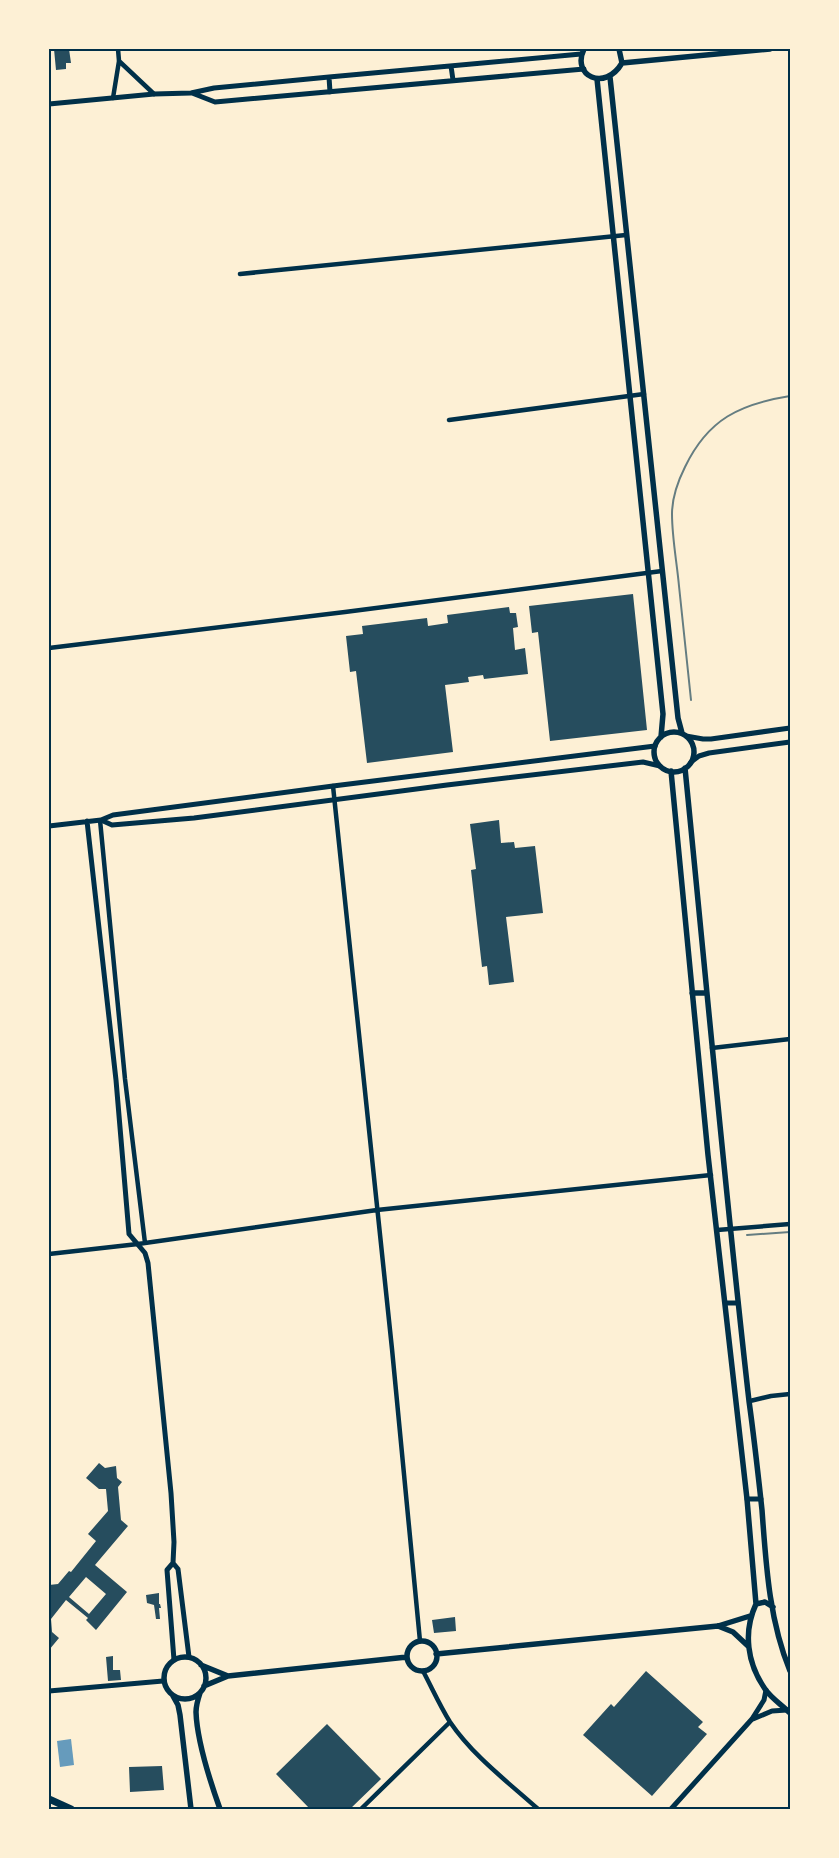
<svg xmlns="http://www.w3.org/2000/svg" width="839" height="1858" viewBox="0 0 839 1858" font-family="'Golos Text',sans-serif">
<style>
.water{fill:#669bbc}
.building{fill:#264d5e;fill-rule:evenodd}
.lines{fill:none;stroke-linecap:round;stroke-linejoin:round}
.minor{stroke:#003049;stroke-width:4.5}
.tertiary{stroke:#003049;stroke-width:5}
.secondary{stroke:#003049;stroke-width:5.5}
.trunk{stroke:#003049;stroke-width:7}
.rail{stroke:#657d81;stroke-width:2}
.neatline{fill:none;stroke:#003049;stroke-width:2}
</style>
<rect width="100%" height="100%" fill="#fdf0d5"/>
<path class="water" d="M71,1739L74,1765L60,1767L57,1741Z"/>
<path class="building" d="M54,49H69L71,63H66V69L56,70Z
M633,594L647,730L550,741L538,632L532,633L529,606Z
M509,607L510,613H516L518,627L513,628L515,650L525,648L528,674L484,679L483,675L468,677L469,682L445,685L453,752L367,763L356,671L350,672L346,636L363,634L362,626L427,618L428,626L448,623L447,615Z
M499,820L501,843L514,842L515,848L535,846L543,913L506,917L514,982L489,985L487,966L482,967L471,870L476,869L470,824Z
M99,1463L105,1468L116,1466L117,1478L122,1482L118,1487L121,1520L128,1526L95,1565L127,1592L96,1630L86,1620L88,1618L66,1600L51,1619L52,1632L59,1638L49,1650V1585L58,1584L69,1571L71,1572L96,1541L88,1534L108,1511L106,1489H99L86,1478ZM86,1577L106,1594L89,1614L69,1597Z
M159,1593V1604H160L161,1608H159L160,1619H156L154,1605L147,1603L146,1595Z
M455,1617L456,1631L434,1633L432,1620Z
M113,1656V1670H120L121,1680L108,1681L106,1657Z
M646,1671L703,1722L698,1727L707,1734L652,1796L583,1735L611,1704L614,1707Z
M327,1724L381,1779L350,1809H310L276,1774Z
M162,1766L164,1790L130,1792L129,1767Z"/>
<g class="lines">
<path class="minor" d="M119,61L154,94
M113,98L119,61L118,49
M240,274L626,235
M449,420L644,394
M49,648L345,612L662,571
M333,786L392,1349L420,1641
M100,820L125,1079L145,1243
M712,1048L790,1039
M717,1230L790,1224
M49,1254L138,1244L377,1210L711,1175
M750,1401L771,1396L790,1394
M423,1671C432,1688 440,1706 450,1722C473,1756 508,1782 538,1809
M361,1809L450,1722"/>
<path class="tertiary" d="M451,66L453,80
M329,77L330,92
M192,93L215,102L584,69
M49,104L154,94L191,93L214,88L329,77L581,54
M686,736L703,739H711L790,728
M691,762L699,756L709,753L790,742
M101,820L112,825L194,818L447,785L643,762L660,766
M87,821L116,1080L129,1234L145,1253L148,1263L171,1493L174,1542L173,1563L167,1570L174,1660
M49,826L101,820L113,815L333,786L655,746
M726,1303H738
M747,1499H761
M173,1563L178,1569L189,1657
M49,1691L163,1681
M753,1719L772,1711L787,1710
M671,1809L752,1719L764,1700L766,1690"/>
<path class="secondary" d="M584,49C571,76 605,92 622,63L619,49
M622,63L770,49
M610,77L678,718L682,733
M597,79L663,714L661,737
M654 752a20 20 0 1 1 40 0a20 20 0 1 1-40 0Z
M685,768C706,979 725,1190 749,1401C754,1437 758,1473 762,1510C766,1564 769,1620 790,1671
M671,771L708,1155L747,1499L756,1604C743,1632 747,1663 765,1689C771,1698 782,1705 790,1713
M692,993H707
M756,1604L765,1602L773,1607
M718,1626L733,1632L748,1646
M407 1656a15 15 0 1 1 30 0a15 15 0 1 1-30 0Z
M436,1654L718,1626L750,1616
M164 1678a21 21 0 1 1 42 0a21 21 0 1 1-42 0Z
M201,1665L228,1676
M204,1686L228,1676L407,1657
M200,1693C198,1699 196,1705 196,1712C197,1741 210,1781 220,1809
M173,1696L178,1705L180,1715L191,1809"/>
<path class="trunk" d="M49,1799L71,1809"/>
<path class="rail" d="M691,700C687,662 683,624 679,586C677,563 672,538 672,514C672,498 678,481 685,467C708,419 740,404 790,396
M747,1235L790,1232"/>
</g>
<rect width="839" height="1858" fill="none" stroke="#fdf0d5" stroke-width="100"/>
<rect x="50" y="50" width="739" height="1758" class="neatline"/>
</svg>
